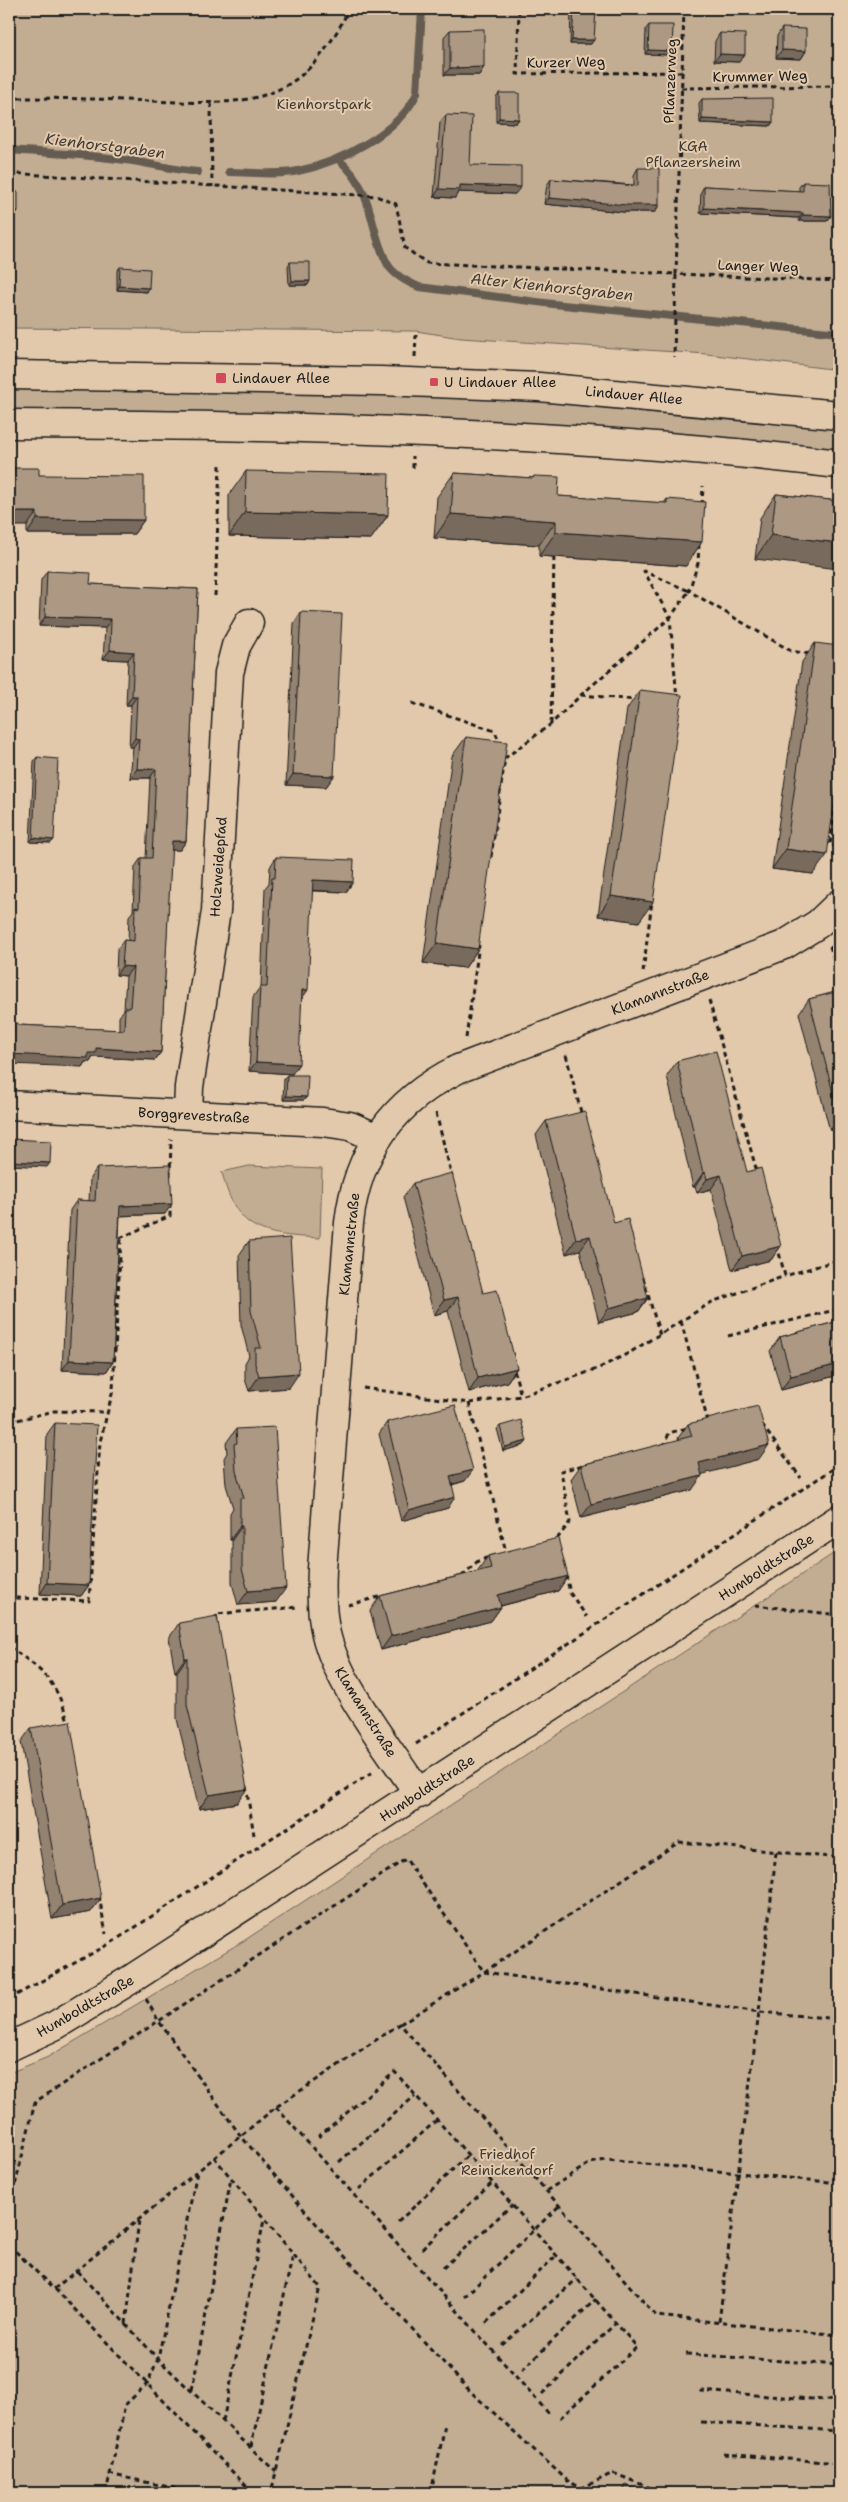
<svg xmlns="http://www.w3.org/2000/svg" width="848" height="2502" viewBox="0 0 848 2502" font-family="'Shantell Sans',sans-serif">
<style>
.green{fill:#c2ad93;stroke:#6f6458}
.lines{fill:none;stroke-linecap:round;stroke-linejoin:round}
.stream{stroke:#655c51;stroke-width:8}
.minor-casing{stroke:#1c1c1c;stroke-width:31}
.major-casing{stroke:#1c1c1c;stroke-width:31}
.path{stroke:#1c1c1c;stroke-width:3;stroke-dasharray:5 4;stroke-linecap:butt}
.minor{stroke:#e3c9ab;stroke-width:28}
.major{stroke:#e3c9ab;stroke-width:28}
.wall{fill:#948371;stroke:#1c1c1c}
.shaded-wall{fill:#786a5c;stroke:#1c1c1c}
.building{fill:#ac9883;stroke:#1c1c1c}
.poi-dot{fill:#d1495b;stroke:#e3c9ab;stroke-width:2}
.labels{text-anchor:middle;stroke-width:4;stroke-linejoin:round;paint-order:stroke}
.street-label{font-size:14px;fill:#1c1c1c;stroke:#e3c9ab}
.park-label{font-size:14px;fill:#3d3934;stroke:#e3c9ab}
.poi-label{font-size:14px;fill:#1c1c1c;stroke:#e3c9ab;text-anchor:start}
.water-label{font-size:15px;font-style:italic;fill:#413c36;stroke:#e3c9ab}
</style>
<rect width="100%" height="100%" fill="#e3c9ab"/>
<filter id="ink" filterUnits="userSpaceOnUse"><feTurbulence type="fractalNoise" baseFrequency=".02" numOctaves="2"/><feDisplacementMap in="SourceGraphic" scale="10" xChannelSelector="R" yChannelSelector="G"/><feConvolveMatrix kernelMatrix="1 2 1 2 8 2 1 2 1" color-interpolation-filters="sRGB"/></filter>
<g filter="url(#ink)">
<path class="green" d="M9,9H839V370L707,354L461,338L416,331L9,328Z
M9,386L493,396L839,426V451L710,437L516,422L9,411Z
M249,1166L322,1169L320,1238C265,1235 236,1233 222,1172Z
M839,1550V2493H9V2073L48,2057L245,1940Z"/>
<g class="lines">
<path class="stream" d="M9,150C48,153 86,154 125,160C150,163 173,170 198,172
M338,159C376,191 367,227 388,265C395,276 407,282 419,287L553,304L839,333
M229,172C251,172 276,176 298,171C338,163 400,132 417,93L422,9"/>
<g class="minor-casing">
<path id="minor" d="M9,1105L323,1122L350,1126L377,1138
M188,1114L189,1087L216,911L229,673L236,646L249,623
M419,1794C389,1749 338,1685 326,1634C321,1613 321,1591 322,1569L349,1223C357,1151 394,1101 458,1069L784,945L818,924L839,904
M9,2047L56,2025L130,1980L839,1519"/>
</g>
<g class="major-casing">
<path id="major" d="M9,375L381,381L539,387L839,415
M9,424C286,425 564,431 839,464"/>
</g>
<path class="path" d="M519,9L517,74L682,72
M684,9L676,274L839,281
M681,88L839,86
M9,98C56,98 103,99 150,101C249,105 301,108 349,9
M211,103L212,187
M9,173L376,196L396,204L405,248L427,263L676,274L674,357
M415,357L416,335
M413,468V456
M702,505L703,486
M699,544L698,563L689,591L791,651L810,654
M215,596L220,465
M581,695L637,700
M412,703L495,731L500,744
M551,724L554,553
M839,785L830,845L839,847
M491,857L505,758L551,724L581,695L670,618L689,591L644,571L670,618L677,699
M830,946L839,978
M643,972L652,901
M709,1000L757,1172
M466,1038L479,945
M566,1055L582,1116
M436,1113L452,1177
M170,1176L171,1139
M120,1238L170,1216V1204
M777,1245L785,1276L838,1260L839,1265
M643,1278L660,1335
M681,1321L708,1422
M728,1336L839,1309
M514,1370L521,1396
M363,1388L469,1403L521,1396L597,1369L629,1353L712,1302L785,1276
M469,1403L506,1552H509
M9,1422L54,1411L107,1412
M762,1425L801,1478
M662,1445L665,1444L669,1433L687,1428
M557,1539L570,1522L561,1471L583,1465
M566,1575L570,1593L587,1617
M462,1576L478,1561L489,1557
M16,1598L89,1601L100,1442L113,1390L121,1238
M348,1605L383,1596
M755,1605L839,1615
M217,1620L216,1614L298,1607
M9,1647C44,1671 57,1681 69,1725
M416,1744L839,1465
M246,1786L254,1835
M776,1852L759,2012L839,2019
M99,1896L106,1934
M9,1999L111,1943L373,1772
M146,1999L158,2020L240,2135L338,2249L470,2391L569,2482L582,2488L613,2473L663,2493
M400,2024L484,1972L679,1842L839,1858
M276,2107L550,2415
M318,2137L395,2072L637,2347L560,2418
M214,2157L320,2287L271,2493
M339,2162L415,2096
M359,2189L437,2120
M546,2191L590,2163L606,2160L839,2183
M9,2211L35,2102L406,1859L484,1972L759,2012L719,2322
M398,2222L468,2155
M9,2245L54,2289L276,2107L400,2024L656,2316L839,2335
M422,2249L492,2183
M443,2268L512,2205
M77,2271L158,2359L276,2472
M55,2289L253,2493
M464,2297L559,2206
M486,2323L557,2255
M126,2324L139,2220
M502,2345L577,2279
M686,2354L839,2365
M522,2370L596,2299
M192,2390L231,2178
M700,2391L839,2401
M542,2394L616,2323
M223,2421L264,2220
M701,2422L839,2431
M251,2447L293,2254
M724,2454L839,2463
M109,2474L196,2493
M106,2493L125,2405L147,2384L158,2359L197,2172
M431,2493L445,2425"/>
<use href="#minor" class="minor"/>
<use href="#major" class="major"/>
</g>
<path class="wall" d="M571,9H596L591,44H570Z
M649,25L672,51L669,55L645,54L646,29Z
M782,28L806,51L801,59L776,58L777,36Z
M450,30L484,67L479,75H444V37Z
M720,33L745,55L739,62L714,61L715,41Z
M499,93L519,119L516,123L496,122V97Z
M702,99L773,122L770,126L700,123L699,103Z
M446,115L470,165L515,194L458,192L455,198L434,197L440,122Z
M638,168L659,205L655,212H623L544,204L547,185L551,179L634,185V175Z
M803,182L831,216L827,221H799V218L700,213L701,192L704,186L799,191V187Z
M290,262L308,285H289L288,266Z
M120,267L149,288L147,292L117,290V271Z
M246,471L388,515L371,539L229,536V495Z
M454,473L532,478L534,476L558,496L664,503L667,499L686,566L539,556V545L434,538L437,497Z
M39,475L144,520L134,534H27V526Z
M776,494L839,501L755,559L760,518Z
M47,571L90,584L198,589L186,841L180,850H171L161,1052L155,1060L93,1057L90,1062H85L82,1067L18,1025L119,1030V1017L124,1009L126,976L116,975L117,949L124,940L128,941L129,916L133,911L135,867L141,858H146L150,778H130L133,747H129L131,705H126L128,660L103,659L105,628L39,626L41,580Z
M301,612L334,776L326,787L286,785L294,623Z
M815,643L813,874L772,869L802,662Z
M640,690L639,922L598,916L627,709Z
M466,737L478,949L465,968L423,963L452,756Z
M37,757L51,843L30,842L34,761Z
M276,857L353,882L346,892L312,891L302,999L292,1074L249,1071L253,997L260,987H261L265,888L269,883L270,867Z
M839,991V1128L830,1131L799,1013L809,999Z
M677,1061L747,1172L781,1246L771,1260L732,1270L711,1189L697,1193L695,1187H693L667,1076Z
M287,1075L304,1100H283L284,1078Z
M546,1121L614,1223L648,1298L638,1312L599,1322L580,1250L566,1254L536,1135Z
M97,1168L165,1214L120,1216L113,1362L106,1372L62,1370L70,1210L77,1200L89,1201L90,1178Z
M413,1183L517,1368L507,1382L469,1392L448,1311L434,1315L403,1197Z
M249,1241L289,1388L249,1391L245,1379V1363L249,1356L241,1325L239,1255Z
M839,1321V1375L781,1390L770,1351L780,1337Z
M387,1422L465,1481L452,1485L448,1508L401,1521L379,1434Z
M55,1423L89,1585L81,1596L40,1594L47,1434Z
M688,1424L759,1459L701,1474L692,1490L581,1518L571,1479L581,1465L679,1440L678,1438Z
M500,1426L527,1441L524,1445L503,1451L497,1429Z
M236,1429L276,1602L238,1605L232,1583V1540H230V1513L233,1508L226,1485L224,1458L227,1453L226,1443Z
M488,1556L568,1576L558,1591L501,1606V1607L491,1621L381,1650L370,1611L380,1596L478,1571V1570Z
M179,1623L237,1803L199,1809L177,1719V1672H175L169,1638Z
M31,1728L91,1912L52,1919L21,1742Z"/>
<path class="shaded-wall" d="M572,40H594L591,44H570Z
M648,50L672,51L669,55L645,54Z
M782,50L806,51L801,59L776,58Z
M720,54L745,55L739,62L714,61Z
M484,67L479,75H444L450,68Z
M499,118L519,119L516,123L496,122Z
M702,119L773,122L770,126L700,123Z
M460,185L521,187L515,194L458,192L455,198L434,197L439,189Z
M549,198L659,205L655,212H623L544,204Z
M704,208L803,213L799,218L700,213Z
M9,211H18L15,215H9Z
M803,215L831,216L827,221H799Z
M292,281H310L308,285H289Z
M119,286L149,288L147,292L117,290Z
M9,512H37L27,526H9Z
M245,512L388,515L371,539L229,536Z
M451,514L556,521L539,545L434,538Z
M37,519L144,520L134,534H27Z
M556,532L702,542L686,566L539,556Z
M771,535L839,543V569L755,559Z
M45,617L111,619L105,628L39,626Z
M110,650L134,652L128,660L103,659Z
M132,696H137L131,705H126Z
M135,738L139,739L133,747H129Z
M137,769H156L150,778H130Z
M293,774L334,776L326,787L286,785Z
M33,838L54,840L51,843L30,842Z
M172,841H186L180,850H165Z
M786,849L827,855L813,874L772,869Z
M313,880L353,882L346,892L306,890Z
M611,896L653,902L639,922L598,916Z
M437,943L478,949L465,968L423,963Z
M122,966L133,967L126,976L116,975Z
M302,990H308L301,1000Z
M96,1048L161,1052L155,1060L93,1057L90,1062H85L82,1067L9,1064V1054Z
M256,1062L299,1064L292,1074L249,1071Z
M286,1096L307,1097L304,1100H283Z
M839,1117V1128L830,1131Z
M9,1161L50,1163L47,1167L9,1165Z
M705,1172L695,1187H693L703,1173Z
M721,1175L711,1189L697,1193L707,1179Z
M172,1204L165,1214L113,1216L120,1206Z
M590,1236L580,1250L566,1254L576,1239Z
M781,1246L771,1260L732,1270L742,1256Z
M458,1297L448,1311L434,1315L444,1300Z
M648,1298L638,1312L599,1322L609,1308Z
M69,1360L113,1362L106,1372L62,1370Z
M839,1364V1375L781,1390L791,1376Z
M517,1368L507,1382L469,1392L478,1378Z
M299,1373L289,1388L249,1391L259,1376Z
M527,1441L524,1445L503,1451L505,1447Z
M769,1445L759,1459L689,1478L699,1463Z
M473,1470L465,1481L442,1487L450,1476Z
M702,1476L692,1490L581,1518L591,1504Z
M455,1497L448,1508L401,1521L409,1510Z
M240,1526H242L232,1540H230Z
M568,1576L558,1591L488,1609L498,1595Z
M47,1583L89,1585L81,1596L40,1594Z
M286,1588L276,1602L238,1605L248,1591Z
M501,1607L491,1621L381,1650L391,1636Z
M185,1658H187L177,1672H175Z
M247,1789L237,1803L199,1809L209,1795Z
M101,1898L91,1912L52,1919L62,1905Z"/>
<path class="building" d="M574,9H596L594,40H572Z
M649,25H673L672,51L648,50Z
M782,28L806,29V51L782,50Z
M484,29V67L450,68V30Z
M720,33L745,34V55L720,54Z
M499,93H519V119L499,118Z
M773,98V122L702,119V99Z
M446,115L472,116L470,165L521,166V187L460,185V190L439,189Z
M638,168H659V205H627L549,198L551,179L638,186Z
M803,182L830,183L831,216L803,215V213L704,208V186L803,191Z
M9,192H18V211H9Z
M290,262H310V281H292Z
M120,267L150,269L149,288L119,286Z
M9,468H39V475L144,476V520L37,519V512H9Z
M246,471L389,474L388,515L245,512Z
M454,473L533,478L534,476L559,477L558,496L667,503V499L705,502L702,542L556,532V521L451,514Z
M776,494L839,501V543L771,535Z
M47,571L91,573L90,584L198,589L186,841H172L161,1052L96,1048V1053H88V1058L9,1054V1023H18V1025L124,1030L125,1008H130L133,967L122,966L124,940L134,941L135,907L139,908L141,858H152L156,769H137L139,739L135,738L137,696H132L134,652L110,650L111,619L45,617Z
M301,612L342,614L334,776L293,774Z
M815,643L839,646V769L827,855L786,849Z
M640,690L682,695L653,902L611,896Z
M466,737L507,742L478,949L437,943Z
M37,757L58,759L54,840L33,838Z
M276,857L354,860L353,882L313,880L308,990H302L299,1064L256,1062L260,987H267L272,878H275Z
M839,991V1116L809,999Z
M716,1051L747,1172L761,1168L781,1246L742,1256L721,1175L707,1179L705,1172L703,1173L677,1061Z
M287,1075H308L307,1097L286,1096Z
M585,1111L614,1223L628,1219L648,1298L609,1308L590,1236L576,1239L546,1121Z
M9,1139L51,1141L50,1163L9,1161Z
M170,1165L172,1204L120,1206L113,1362L69,1360L77,1200L95,1201L97,1168Z
M452,1173L483,1293L497,1290L517,1368L478,1378L458,1297L444,1300L413,1183Z
M290,1238L299,1373L259,1376L255,1364V1348H261L251,1311L249,1241Z
M839,1321V1364L791,1376L780,1337Z
M455,1405L473,1470L450,1476L455,1497L409,1510L387,1422Z
M758,1406L769,1445L699,1463L702,1476L591,1504L581,1465L692,1436L688,1424Z
M521,1420L527,1441L505,1447L500,1426Z
M55,1423L97,1425L89,1585L47,1583Z
M275,1427L286,1588L248,1591L242,1569V1526H240V1498H244L236,1471L234,1444L237,1443L236,1429Z
M558,1538L568,1576L498,1595L501,1607L391,1636L380,1596L491,1568L488,1556Z
M217,1616L247,1789L209,1795L187,1705V1658H185L179,1623Z
M70,1721L101,1898L62,1905L31,1728Z
M626,2485L645,2493H622Z"/>
</g>
<g class="poi-dot">
<rect x="215" y="372" width="12" height="12" rx="2.5"/>
<rect x="429" y="377" width="10" height="10" rx="2.5"/>
</g>
<g class="labels">
<g class="street-label">
<text transform="translate(566 62) rotate(-1)" y="5">Kurzer Weg</text>
<text transform="translate(760 76) rotate(-1)" y="5">Krummer Weg</text>
<text transform="translate(670 81) rotate(-88)" y="5">Pflanzerweg</text>
<text transform="translate(758 266) rotate(2)" y="5">Langer Weg</text>
<text transform="translate(634 395) rotate(5)" y="5">Lindauer Allee</text>
<text transform="translate(218 867) rotate(-86)" y="5">Holzweidepfad</text>
<text transform="translate(660 992) rotate(-21)" y="5">Klamannstraße</text>
<text transform="translate(194 1115) rotate(3)" y="5">Borggrevestraße</text>
<text transform="translate(349 1244) rotate(-84)" y="5">Klamannstraße</text>
<text transform="translate(766 1567) rotate(-33)" y="5">Humboldtstraße</text>
<text transform="translate(366 1712) rotate(58)" y="5">Klamannstraße</text>
<text transform="translate(427 1788) rotate(-33)" y="5">Humboldtstraße</text>
<text transform="translate(85 2006) rotate(-30)" y="5">Humboldtstraße</text>
</g>
<g class="park-label">
<text x="324" y="109">Kienhorstpark</text>
<text x="693" y="151">KGA<tspan x="693" dy="16">Pflanzersheim</tspan></text>
<text x="507" y="2159">Friedhof<tspan x="507" dy="16">Reinickendorf</tspan></text>
</g>
<g class="poi-label">
<text x="232" y="383">Lindauer Allee</text>
<text x="444" y="387">U Lindauer Allee</text>
</g>
<g class="water-label">
<text transform="translate(105 146) rotate(7)" y="5">Kienhorstgraben</text>
<text transform="translate(552 287) rotate(6)" y="5">Alter Kienhorstgraben</text>
</g>
</g>
<rect width="848" height="2502" fill="none" stroke="#e3c9ab" stroke-width="30"/>
<rect x="15" y="15" width="818" height="2472" fill="none" stroke="#1c1c1c" stroke-width="2" filter="url(#ink)"/>
</svg>
